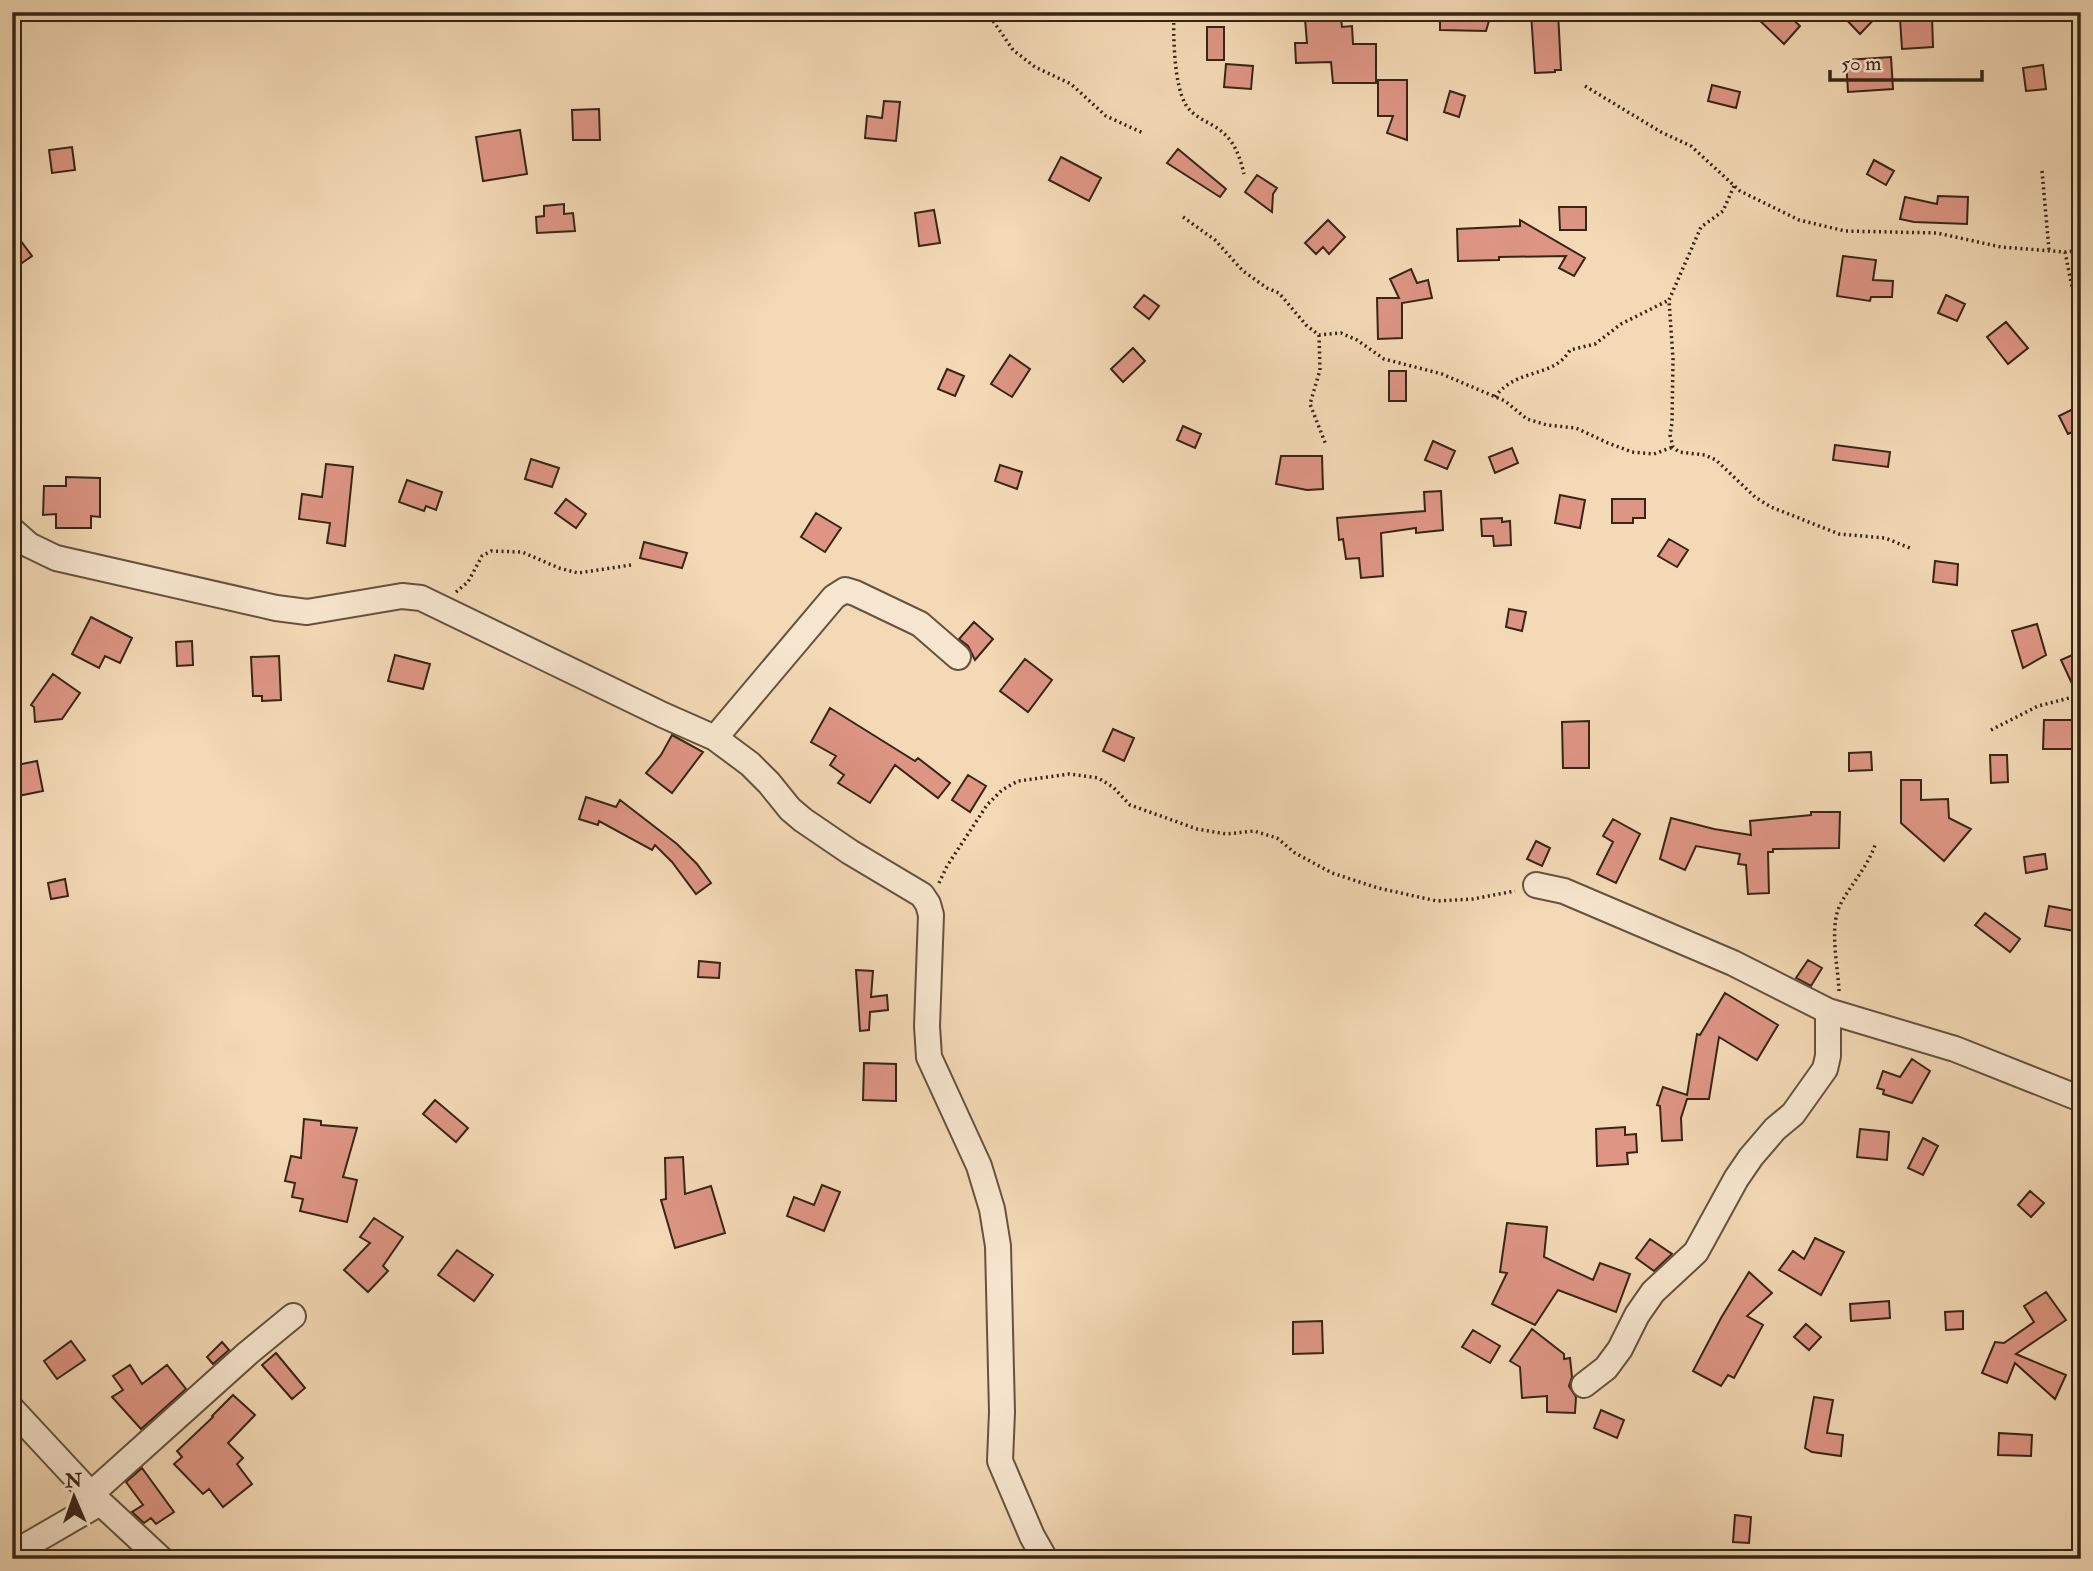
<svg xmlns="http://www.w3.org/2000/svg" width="2093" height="1571" viewBox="0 0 2093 1571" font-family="'IM FELL Double Pica',serif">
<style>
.building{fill:#de9584;stroke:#362518;stroke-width:2}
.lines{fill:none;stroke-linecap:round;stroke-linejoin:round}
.street-casing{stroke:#65523f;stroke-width:28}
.path{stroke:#362518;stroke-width:3.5;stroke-dasharray:2 3.5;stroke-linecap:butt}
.street{stroke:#f7e6cf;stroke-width:24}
</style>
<rect width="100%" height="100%" fill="#f3d9b5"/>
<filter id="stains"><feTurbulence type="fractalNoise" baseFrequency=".00286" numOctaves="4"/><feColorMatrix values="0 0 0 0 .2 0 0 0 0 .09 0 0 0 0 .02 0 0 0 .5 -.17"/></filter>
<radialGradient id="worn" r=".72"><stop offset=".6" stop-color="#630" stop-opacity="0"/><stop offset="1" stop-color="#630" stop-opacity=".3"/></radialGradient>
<path class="building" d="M1558,12L1561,70H1555V72L1535,73L1531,13Z
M1751,12H1785L1800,26L1784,44Z
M1839,12H1881L1860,34Z
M1491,14L1486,31L1440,30V19Z
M1932,17L1933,47L1902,49L1900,19Z
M1341,18L1342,27L1352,26L1353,44H1376V83H1333L1331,62L1296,63L1295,43H1307L1305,19Z
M1207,27H1224V60H1207Z
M1891,57L1893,89L1848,92L1846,60Z
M1226,64L1253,66L1251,89L1224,87Z
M2043,65L2046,89L2026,91L2023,68Z
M1378,80H1407V140L1387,133L1393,116H1378Z
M1712,85L1740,92L1736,108L1708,101Z
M1450,91L1465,96L1459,117L1444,112Z
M884,101L900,102L896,141L865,138L867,116L882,118Z
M599,109L600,140H573L572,110Z
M520,130L527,174L483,181L476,137Z
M72,147L75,170L52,173L49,150Z
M1178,149L1226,189L1220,197L1167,163Z
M1061,157L1101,178L1089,201L1049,180Z
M1874,160L1894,171L1886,185L1867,174Z
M1257,175L1277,188L1273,194L1272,212L1245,192Z
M1938,196L1968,197L1967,224L1914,222L1900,219L1905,197L1937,204Z
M564,204V214L573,213L575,231L537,233L536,217L544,216V206Z
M1559,207H1586V230H1560Z
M934,210L940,243L919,246L915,213Z
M1328,220L1345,237L1329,254L1323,247L1316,254L1305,243Z
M1520,220L1585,258L1574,276L1559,268L1566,256L1499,257V260L1458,261L1457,229L1520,226Z
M12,229L32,256L19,265L12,256Z
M1843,256L1876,260L1873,280L1893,281L1892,297H1871L1870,301L1837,296Z
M1411,269L1417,283L1428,280L1432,298L1402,303V338L1378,339L1377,298H1399L1390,279Z
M1144,295L1159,306L1149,319L1134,307Z
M1946,295L1965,304L1957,321L1938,313Z
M2006,322L2028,348L2008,364L1987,337Z
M1133,348L1145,361L1123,382L1111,369Z
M1010,355L1030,369L1012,397L991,384Z
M947,369L964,376L955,396L938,389Z
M1389,371H1406V401H1389Z
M2081,405V428L2068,434L2059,416Z
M1183,426L1201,434L1195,448L1177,440Z
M1433,441L1455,451L1447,469L1425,460Z
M1835,445L1890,452L1888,467L1833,460Z
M1512,448L1518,463L1495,473L1489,457Z
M1281,456H1322L1323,489L1307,490L1276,484Z
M531,459L559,468L552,487L525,479Z
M326,464L353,467L345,546L327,543L330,523L299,519L302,494L322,497Z
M1000,465L1022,472L1017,489L995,481Z
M66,477L100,478V517L91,516V528H56V514L43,515L44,486H66Z
M407,480L442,492L436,510L426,506L424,511L399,502Z
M1441,491L1443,530L1416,533V528L1381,533L1383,576L1361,578L1359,558L1346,559L1343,539L1339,540L1337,518L1425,511L1424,492Z
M1560,495L1585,500L1580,528L1555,523Z
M566,499L586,514L576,528L555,513Z
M1612,499H1645V518H1633V523H1612Z
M816,513L841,528L825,552L801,537Z
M1502,518V522L1510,521L1511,545L1494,546L1493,536H1482L1481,519Z
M1669,539L1688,550L1677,567L1658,556Z
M644,542L687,553L682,568L640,558Z
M1935,561L1958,564L1957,585L1933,582Z
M1509,609L1526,612L1522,631L1506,627Z
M91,617L132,638L120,663L105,656L99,668L72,654Z
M974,622L993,639L975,660L968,646L959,639Z
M2037,624L2046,655L2023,668L2012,631Z
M192,641L193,665L177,666L176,642Z
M2081,651V703L2061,660Z
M395,655L430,664L423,689L388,681Z
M279,656L281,700L262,701V696H253L251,657Z
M1025,659L1052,680L1028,712L1000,691Z
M53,674L80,693L62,719L35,722L34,707L31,705Z
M830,708L915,761L918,758L950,783L938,798L895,765L870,803L838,783L844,775L830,765L836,756L811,742Z
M2044,720H2074V749H2043Z
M1589,721V768H1563L1562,722Z
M1113,729L1134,738L1124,761L1103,751Z
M672,735L703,752L672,793L646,773L661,755Z
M1871,752L1872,770L1849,771V753Z
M1990,755H2007L2008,782L1991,783Z
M37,761L43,791L18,796L12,766Z
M968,775L986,786L970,812L952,800Z
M1901,780H1921V800L1948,799L1949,818L1971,829L1944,861L1901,823Z
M586,797L616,807L620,800L677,844L697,864L711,883L696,894L672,862L655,845L652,850L599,821L598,825L579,819Z
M1811,812H1840L1839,848L1773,849V852H1768L1769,893L1748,894L1746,865L1738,864L1740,854L1696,846L1685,870L1660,859L1671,818L1714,829L1751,835L1750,821L1811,815Z
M1613,819L1640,834L1616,883L1597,874L1613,842L1603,836Z
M1536,841L1550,848L1542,866L1527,859Z
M2045,854L2047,869L2026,873L2024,857Z
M65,879L68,896L51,899L48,883Z
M2049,906L2081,912V932L2045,926Z
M1985,913L2020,939L2010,952L1975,925Z
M1808,960L1822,968L1811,986L1796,978Z
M699,961L720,963L719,978L698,977Z
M856,970L873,971L871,997L887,995L888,1010L870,1012L869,1030L860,1031Z
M1725,993L1778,1025L1757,1060L1719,1037L1709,1099H1687L1681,1118L1682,1140L1662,1141L1660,1106L1657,1105L1663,1087L1687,1095L1697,1034L1700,1035Z
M1912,1059L1930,1071L1912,1103L1883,1094L1884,1090L1877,1088L1883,1071L1900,1077Z
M864,1063L896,1064V1101L863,1100Z
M435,1100L468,1128L456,1142L423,1114Z
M304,1119L321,1121V1125L357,1128L343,1177L357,1180L347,1222L300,1211L303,1199L292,1197L295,1183L285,1181L291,1156L301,1158Z
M1625,1127V1135L1636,1134L1637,1152L1627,1153L1628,1164L1597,1166L1596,1129Z
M1860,1129L1889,1132L1887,1160L1857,1157Z
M1923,1138L1938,1146L1923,1175L1908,1168Z
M683,1157L685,1194L711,1186L725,1233L675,1248L661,1200L666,1199L665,1158Z
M822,1185L840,1192L824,1231L787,1216L794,1197L814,1205Z
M2030,1191L2044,1203L2031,1217L2018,1205Z
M374,1218L403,1237L383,1266L388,1271L368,1292L344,1270L370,1243L360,1237Z
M1507,1223L1547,1227L1544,1257L1593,1280L1600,1263L1630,1274L1616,1312L1558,1290L1535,1325L1492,1304L1507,1273L1500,1272Z
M1815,1238L1844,1252L1821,1295L1779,1270L1793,1251L1804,1259Z
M1650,1239L1672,1254L1654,1271L1636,1258Z
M457,1250L493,1275L474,1301L438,1275Z
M1749,1272L1772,1293L1747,1316L1763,1325L1734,1378L1728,1375L1721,1386L1693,1371L1721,1318Z
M2046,1292L2066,1320L2016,1354L2066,1375L2055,1399L2015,1363L2007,1383L1982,1373L1995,1342L2004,1343L2034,1322L2024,1306Z
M1889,1301L1890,1318L1851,1321L1850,1304Z
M1963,1311V1329L1946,1330L1945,1312Z
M1322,1321L1323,1353L1293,1354V1322Z
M1806,1324L1821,1337L1809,1350L1794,1337Z
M1532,1329L1564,1354V1359L1570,1358L1572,1377L1569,1386L1576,1397L1575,1413L1547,1412V1396L1522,1398L1520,1367L1510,1361Z
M1473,1330L1500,1346L1490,1363L1462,1347Z
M71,1341L85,1360L57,1379L44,1361Z
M222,1342L229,1350L213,1364L207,1357Z
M276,1353L305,1388L292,1399L262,1365Z
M130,1365L142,1384L167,1365L186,1389L141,1429L112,1397L123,1390L113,1376Z
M233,1395L255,1415L228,1443L243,1458L237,1464L252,1484L223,1507L209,1489L203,1494L174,1464L182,1457L177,1451L213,1417L212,1416Z
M1814,1397L1833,1400L1827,1433L1843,1435L1841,1456L1812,1452L1805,1448Z
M1601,1410L1624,1420L1617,1438L1594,1428Z
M1999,1433L2032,1435L2031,1456L1998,1455Z
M142,1468L174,1512L156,1524L151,1518L144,1523L132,1512L143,1505L126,1482Z
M1735,1515L1751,1517L1749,1543L1733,1542Z"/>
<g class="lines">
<g class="street-casing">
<path id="street" d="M12,530L29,545L56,558L276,608L307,612L402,596L421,598L663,715L715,738L750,764L769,783L790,809L803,820L850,852L922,895L928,904L931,915L927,1026L929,1057L979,1166L992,1209L998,1246L1002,1412L1000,1461L1032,1536L1045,1559
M715,738L834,597L845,590L855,593L920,624L958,657
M1536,885L1564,891L1733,963L1828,1011L1955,1049L2081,1099
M1584,1385L1606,1368L1620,1349L1637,1315L1653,1292L1696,1252L1736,1179L1751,1157L1775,1129L1793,1114L1825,1069L1828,1056V1011
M12,1409L91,1494L161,1559
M91,1494L248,1353L293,1316
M12,1554L100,1503"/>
</g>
<path class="path" d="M987,12L1013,50L1035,67L1071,84L1106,116L1143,133
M1174,12C1173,35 1174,86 1186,105C1194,118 1210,122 1221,131C1235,142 1240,157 1244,174
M1585,86L1661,132L1691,146L1740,191L1799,220L1845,231L1937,233L2001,247L2065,252L2081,250
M2042,171L2049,250
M1734,186L1723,211L1701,227L1669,300L1673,359L1672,423L1670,435L1673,447L1679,452L1705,455L1716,460L1755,497L1771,507L1839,534L1885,538L1910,548
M1183,217L1215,240L1243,271L1267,288L1279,293L1306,325L1319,335L1341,333L1357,340L1384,359L1442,374L1505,401L1527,419L1547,425L1576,428L1608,443L1632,452L1654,454L1673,447
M2065,252L2081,332
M1319,335L1320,370L1310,404L1326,445
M2081,359C2076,370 2070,383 2081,393
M1495,397C1517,367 1553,379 1570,350L1595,344L1621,324L1669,300
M456,592L468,582L482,556L491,551L522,552L559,568L578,573L631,565
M1991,730L2038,706L2081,695
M939,883L947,866L987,805L1002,790L1018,781L1069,774L1098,778L1113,787L1130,805L1197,829L1226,834L1254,831L1277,838L1295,853L1332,873L1378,888L1437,901L1473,899L1515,891
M1839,991C1838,966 1829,928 1840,905C1851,884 1867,868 1875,845"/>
<use href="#street" class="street"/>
</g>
<rect width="2093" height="1571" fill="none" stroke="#f3d9b5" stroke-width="42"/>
<rect x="14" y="14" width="2065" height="1543" fill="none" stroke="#362518" stroke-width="3.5"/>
<rect x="21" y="21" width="2051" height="1529" fill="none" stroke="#362518" stroke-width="2"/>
<g transform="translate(74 1497) rotate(358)" stroke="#f7e6cf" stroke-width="5" paint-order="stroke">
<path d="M0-5L12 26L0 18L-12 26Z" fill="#362518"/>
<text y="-10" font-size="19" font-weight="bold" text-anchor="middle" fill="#362518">N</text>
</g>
<path d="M1830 70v10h152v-10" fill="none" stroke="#362518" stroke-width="3.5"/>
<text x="1841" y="70" font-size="21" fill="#362518" stroke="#f7e6cf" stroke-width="5" paint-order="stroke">50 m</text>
<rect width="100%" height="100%" filter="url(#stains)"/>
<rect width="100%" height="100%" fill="url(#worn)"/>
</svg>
